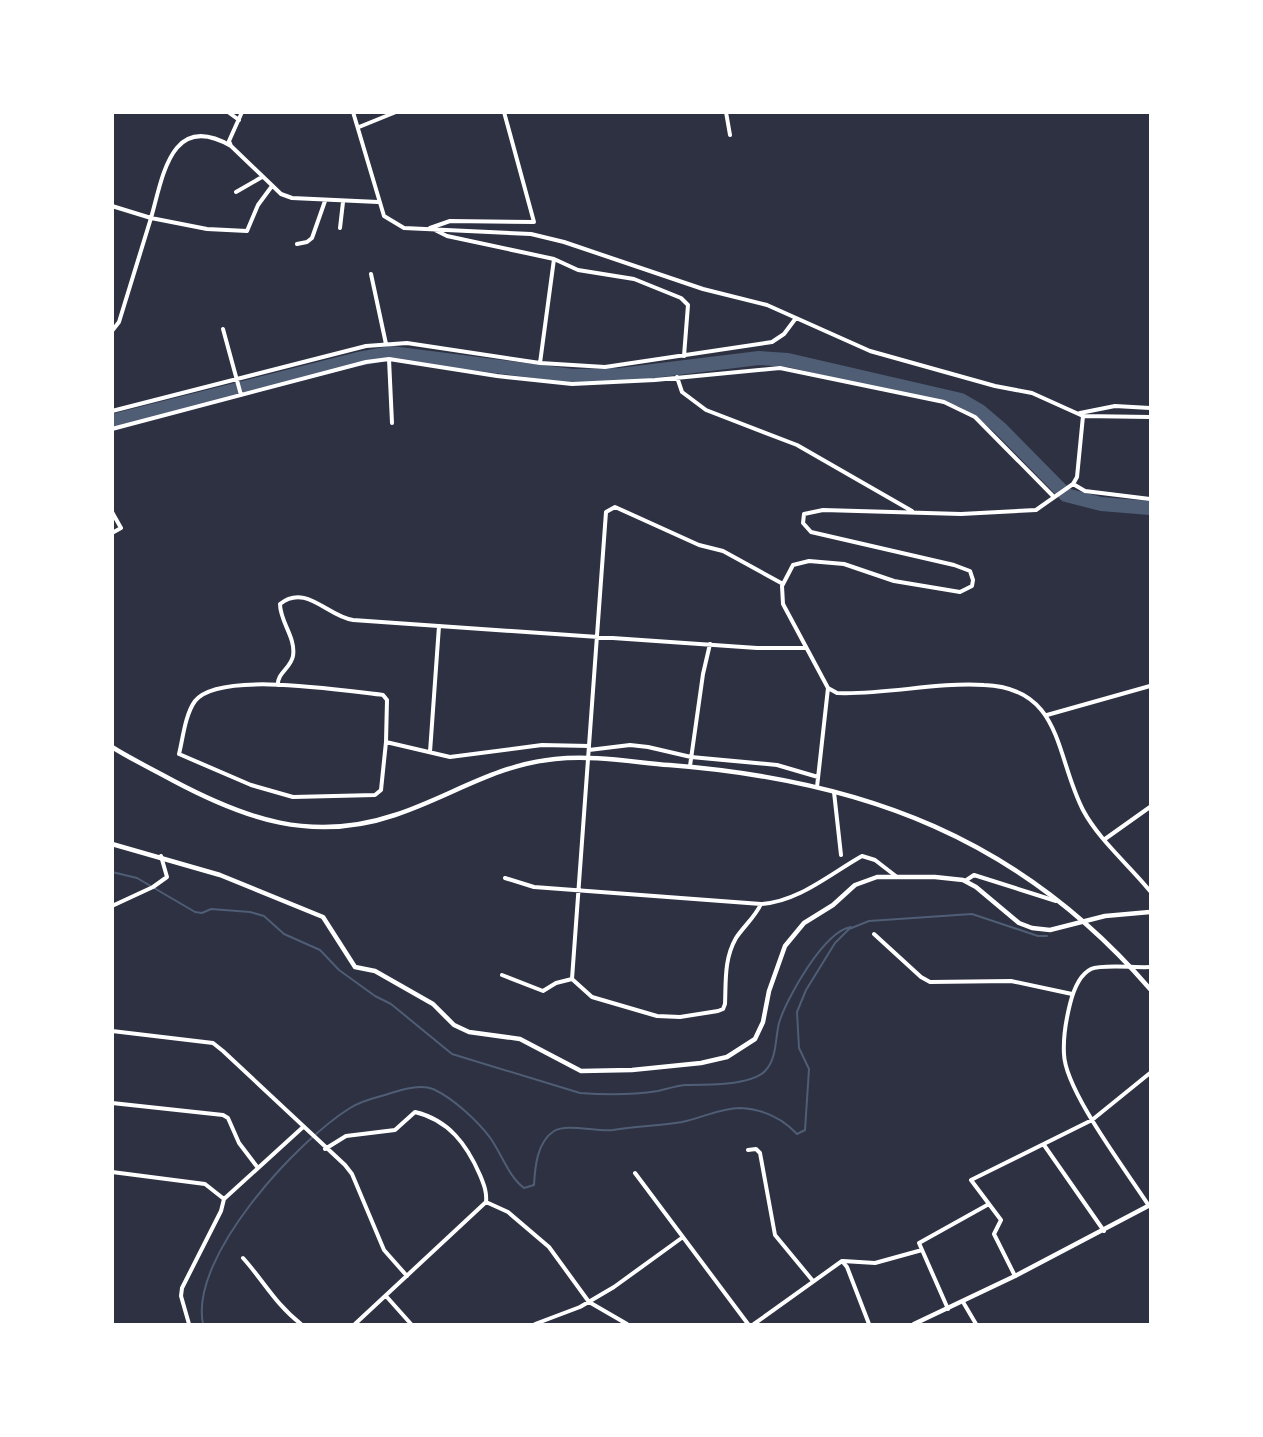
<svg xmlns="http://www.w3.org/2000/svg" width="1263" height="1437" viewBox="0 0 1263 1437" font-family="'DejaVu Sans',sans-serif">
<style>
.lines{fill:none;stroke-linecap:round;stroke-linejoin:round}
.stream{stroke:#4f5d75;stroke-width:2}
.river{stroke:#4f5d75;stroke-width:14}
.minor{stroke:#fff;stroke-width:4}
.tertiary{stroke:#fff;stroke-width:4.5}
.secondary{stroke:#fff;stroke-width:4.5}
</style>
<rect width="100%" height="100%" fill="#2d3142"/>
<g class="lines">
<path class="stream" d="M112,872L137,878L195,912L202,913L211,909L250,912L264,916L284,934L320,950L339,970L375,996L391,1004L452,1054L580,1093C606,1095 632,1095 658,1091C667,1089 675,1086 685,1085C704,1085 751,1086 765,1071C777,1059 775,1039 779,1023C786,999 824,931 851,927
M203,1324C189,1257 297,1141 350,1108C362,1100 375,1098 388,1094C401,1090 420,1084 433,1089C453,1098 479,1122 491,1139C502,1155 509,1177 524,1188L534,1185C535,1167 537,1142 554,1131C567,1123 596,1132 613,1130C636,1126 659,1126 682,1122C702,1118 720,1108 740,1108C763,1109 782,1118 797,1134L805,1130L809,1069L799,1048L797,1012L806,990L835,943L849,929L869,921L972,914L1038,936H1047"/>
<path class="river" d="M112,421L358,359L391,353L573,376L620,375L759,358L788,360L961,400L980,411L1000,428L1066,495L1101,504L1150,508"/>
<path class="minor" d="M228,112L239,120
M242,112L229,141L231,146L281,194L292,198L378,202
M353,112L384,216L404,228L531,234L564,242L703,289L767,305L870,351L995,386L1032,393L1083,416L1150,417
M726,112L730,135
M359,127L396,112
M231,146C171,111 163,176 151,218L207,229L247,231L258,205L272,186
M236,192L262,177
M112,206L151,218L119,322L112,331
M340,228L343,202
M430,228L450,221L534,222L504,112
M435,230L447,236L554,259L578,270L634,279L681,298L688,305L684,356
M297,244L307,242L312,238L325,201
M371,274L386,344
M223,329L241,395
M389,359L392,423
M540,363L554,259
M677,377L682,392L706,410L797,445L912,511
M112,411L366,346L407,343L540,363L605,367L772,342L784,334L796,318
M1080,413L1115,406L1150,408
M1083,416L1077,477L1073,484L1036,510L961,514L823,510L804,514L803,523L811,532L954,565L970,571L973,580L972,586L960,592L894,581L844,564L809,561L793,565L782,586L783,604L828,688L837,693C886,695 935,682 984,685C1063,688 1055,756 1083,810C1099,840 1129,865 1150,891
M112,429L366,362L389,359L497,376L572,384L655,380L780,368L944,402L975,417L1053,496
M1073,484L1085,491L1150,499
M112,512L121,528L112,533
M278,685C277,673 291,668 293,656C296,637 280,622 280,604C306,583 328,617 353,620L757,648H805
M1047,715L1150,686
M386,742L387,700L383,695C346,691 219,670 195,701C185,715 183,738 179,754L251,785L293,797L375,795L381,790L386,742L450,757L542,745L589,746
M589,750L630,745L648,747L691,757L777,765L818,777
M430,752L439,626
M690,766L703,674L710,644
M817,787L828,688
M834,792L841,855
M1105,839L1150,807
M505,878L534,887L761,904C798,902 830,874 862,856L875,860L897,877
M965,881L974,875L1056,901
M761,904C755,917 744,926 736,938C724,959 726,981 725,1004L723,1009L718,1011L680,1017L657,1016L592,997L572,979L606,512L615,507L699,545L723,551L783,584
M112,906L153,887L167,877L161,856
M874,934L921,977L930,982L1011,981L1072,994
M502,975L543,991L556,983L572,979
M112,1031L213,1043L223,1051L345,1165L352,1174L384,1250L407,1276
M112,1103L223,1115L228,1118L239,1143L258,1168
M1044,1145L1104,1231
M325,1149L346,1136L395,1130L415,1112C449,1120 467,1145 480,1175C484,1185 487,1192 486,1202L355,1324
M748,1150L756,1149L760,1153L775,1235L813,1281
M112,1172L205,1184L224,1199
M635,1173L748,1324
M486,1202L508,1212L549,1247L589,1302L627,1324
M1149,1206C1128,1173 1065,1091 1064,1054C1063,1037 1066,1020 1070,1004C1073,992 1079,975 1091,969C1102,964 1136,968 1150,967
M243,1258C263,1280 276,1305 301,1324
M843,1261L875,1263L922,1250
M1015,1276L994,1234L1001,1220L971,1180L1092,1120L1150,1073
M386,1296L411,1324
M963,1302L976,1324
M948,1309L919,1243L989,1204
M189,1324L181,1296L182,1288L221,1211L224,1199L302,1128
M535,1324L580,1307L614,1287L683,1237
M754,1324L842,1261L847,1267L869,1324"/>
<path class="tertiary" d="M112,747C131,759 152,769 172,780C245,819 312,843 395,815C450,797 494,765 555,759C593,755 632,762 669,765C864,780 1021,839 1150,989"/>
<path class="secondary" d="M112,844L220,875L323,917L355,967L375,971L433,1004L454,1025L469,1032L520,1039L581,1071L632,1070L701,1063L727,1057L755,1039L763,1022L769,991L785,946L804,923L833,905L855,885L877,877H935L963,880L976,887L1019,923L1032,928L1050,930L1105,916L1150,912
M914,1324L1015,1276L1150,1205"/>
</g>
<rect width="1263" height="1437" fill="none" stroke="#ffffff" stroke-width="228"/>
</svg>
